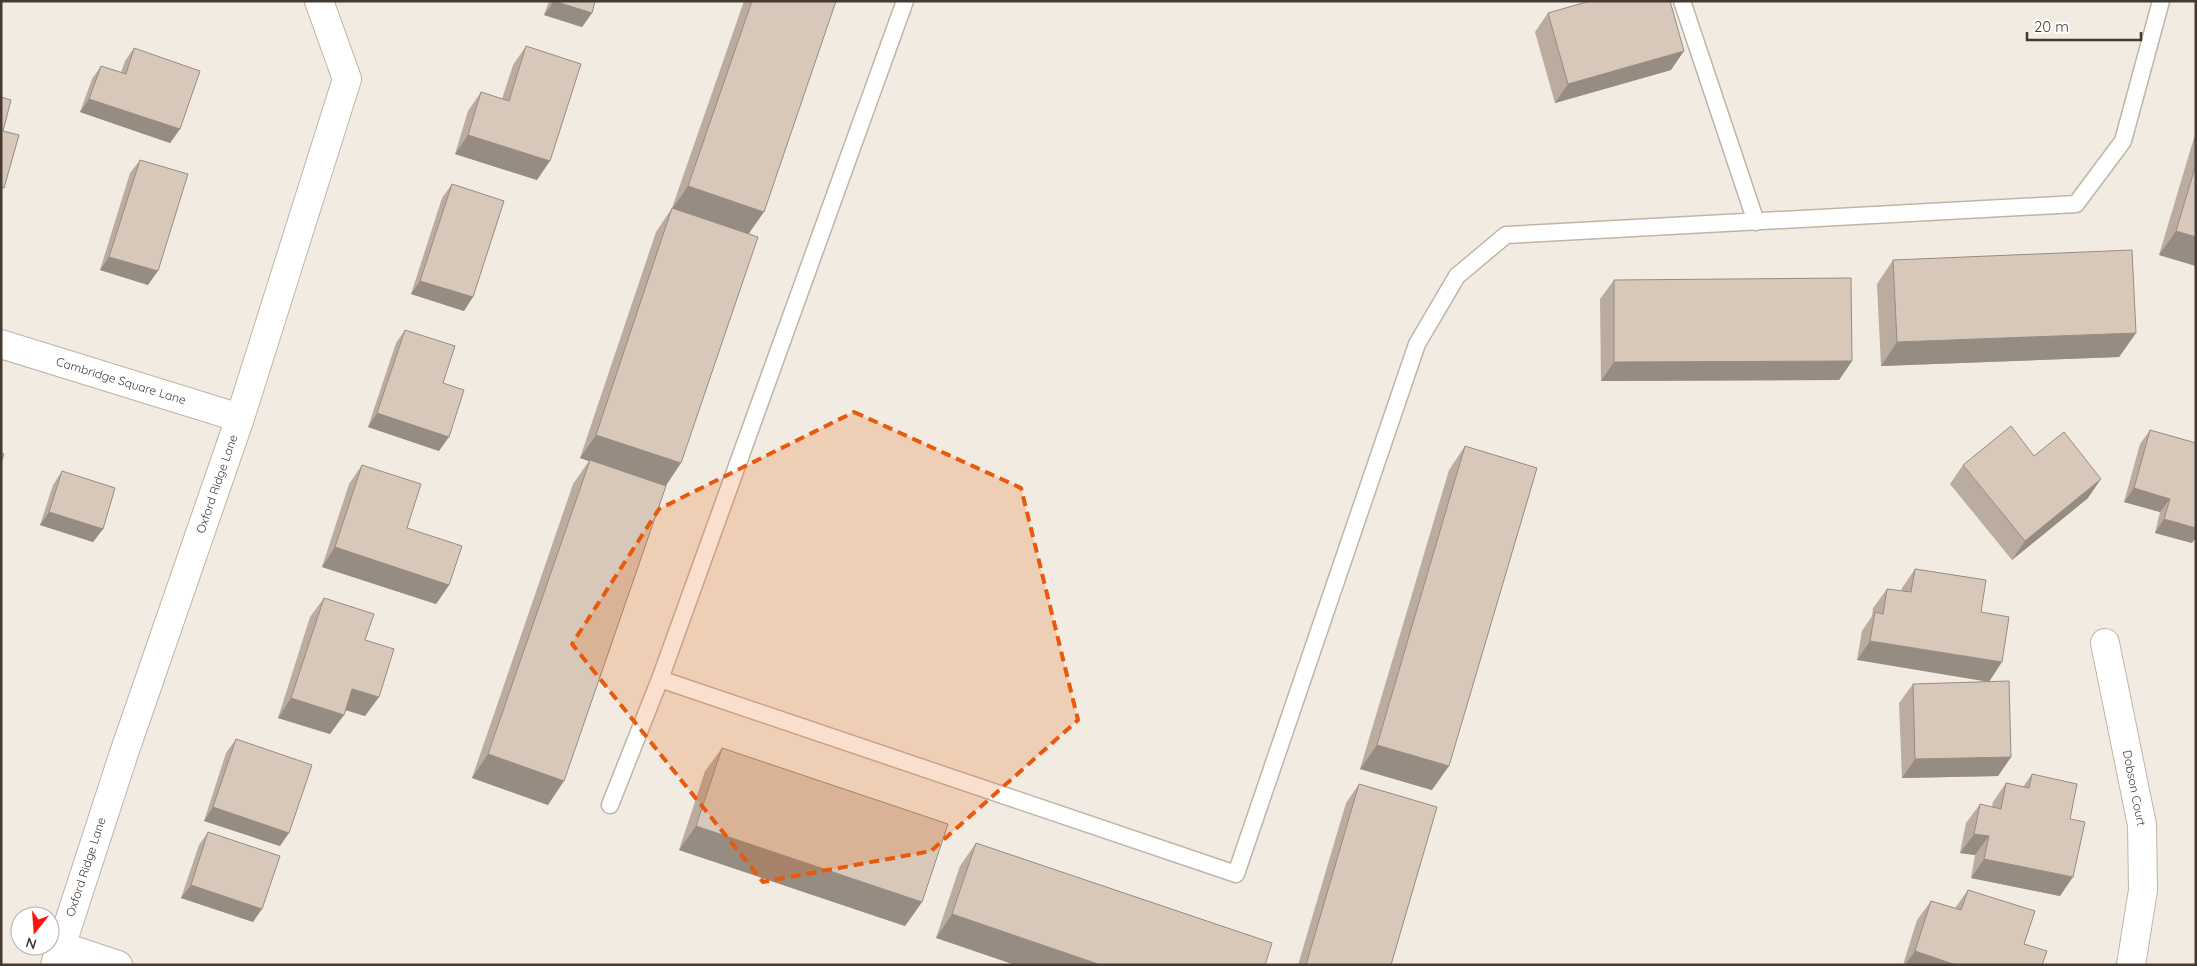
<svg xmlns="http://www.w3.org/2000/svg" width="2197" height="966" viewBox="0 0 2197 966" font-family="Quicksand,sans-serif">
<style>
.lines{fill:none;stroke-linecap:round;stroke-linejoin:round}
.lane-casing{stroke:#c1b4a6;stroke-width:19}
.street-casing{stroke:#c1b4a6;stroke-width:30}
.lane{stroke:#fff;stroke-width:16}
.street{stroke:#fff;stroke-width:28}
.wall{fill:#baac9f}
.shaded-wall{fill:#978c82}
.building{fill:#d8c8b9;stroke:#978c82}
.marked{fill:#e8590c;fill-opacity:0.2;stroke:#e8590c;stroke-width:4;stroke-dasharray:10 6;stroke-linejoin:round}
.labels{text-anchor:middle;stroke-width:5;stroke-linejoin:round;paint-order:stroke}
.street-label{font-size:12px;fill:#443a32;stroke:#fff}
</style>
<rect width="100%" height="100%" fill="#f2ebe1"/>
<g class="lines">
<g class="lane-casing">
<path id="lane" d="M905,1L660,679L1236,874L1417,344L1457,276L1506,235L2076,204L2123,141L2161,1
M1682,1L1756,222
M610,805L660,679"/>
</g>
<g class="street-casing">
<path id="street" d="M1,344L240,418
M2105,643L2142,825L2143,890L2131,965
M61,946L118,965
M55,965L124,753L240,418L347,79L319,1"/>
</g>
<use href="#lane" class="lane"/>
<use href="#street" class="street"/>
</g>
<path class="wall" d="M549,1H595L592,13L582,27L544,15Z
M744,1H836L749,234L666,486L548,805L472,778L573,484L589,461L580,458L656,232L672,208Z
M1548,13L1671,70L1555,103L1535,32Z
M526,46L537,180L455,154L468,111L481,92L502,99L513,65Z
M134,48L180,129L170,143L80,112L92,79L101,66L121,72L125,61Z
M2196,131V266L2159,255Z
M140,160L148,285L100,270L130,173Z
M452,184L464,311L411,294L442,198Z
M1893,260L2136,333L2119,357L1881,366L1877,284Z
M1614,280L1852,361L1839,380L1601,381L1600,299Z
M405,330L443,383L439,451L368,427L396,343Z
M2150,430L2192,543L2155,533L2160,512L2124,502L2140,444Z
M1465,446L1432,790L1360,769L1449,470Z
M2034,456L2088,498L2012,560L1950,484L1963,465Z
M362,465L449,585L436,604L322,567L349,484Z
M62,471L103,529L93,542L40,525L53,485Z
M1915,569L1986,580L1857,660L1862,631L1872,616L1873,608L1887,589L1901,591L1902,588Z
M324,598L365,640L379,697L365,716L345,710L330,734L278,718L310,617Z
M1913,684L2011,757L1998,776L1902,778L1899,703Z
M236,739L280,846L204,821L226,753Z
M722,748L922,902L905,926L679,850L705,771Z
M2032,774L2070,819L2060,896L1971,878L1975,855L1960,853L1966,823L1980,804L1992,807L1993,802L2006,783L2023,787Z
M1359,784L1391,965H1298L1346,803Z
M208,832L253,922L181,898L199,845Z
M976,843L1272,943L936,938L960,866Z
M1968,890L2024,944L2042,965H1903L1917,920L1931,901L1955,908Z"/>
<path class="shaded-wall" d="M554,1L592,13L582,27L544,15Z
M1684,51L1671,70L1555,103L1568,84Z
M89,99L180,129L170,143L80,112Z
M468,135L550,161L537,180L455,154Z
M688,186L764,212L747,236L672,209Z
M2176,231L2196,237V266L2159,255Z
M109,257L158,271L148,285L100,270Z
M420,281L473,297L464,311L411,294Z
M2136,333L2119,357L1881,366L1897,342Z
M1852,361L1839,380L1601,381L1614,362Z
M377,413L449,437L439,451L368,427Z
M596,435L681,463L665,487L580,458Z
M2101,479L2088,498L2012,560L2025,541Z
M2134,488L2170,499L2160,512L2124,502Z
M49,512L103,529L93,542L40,525Z
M2164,519L2196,528V538L2192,543L2155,533Z
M335,547L449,585L436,604L322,567Z
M1870,641L2002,662L1989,682L1857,660Z
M352,689L379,697L365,716L339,708Z
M291,698L344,715L330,734L278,718Z
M1377,745L1449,766L1432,790L1360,769Z
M488,754L564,781L548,805L472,778Z
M2011,757L1998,776L1902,778L1915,759Z
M213,807L289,833L280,846L204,821Z
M696,826L922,902L905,926L679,850Z
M1974,834L1989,836L1975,855L1960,853Z
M1984,859L2073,877L2060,896L1971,878Z
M191,885L262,909L253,922L181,898Z
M952,914L1101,965H1015L936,938Z
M1915,951L1956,965H1905Z"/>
<path class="building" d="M554,1H595L592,13Z
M752,1H836L764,212L688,186Z
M1590,1H1670L1684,51L1568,84L1548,13Z
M526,46L581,64L550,161L468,135L481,92L509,101Z
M134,48L200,71L180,129L89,99L101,66L126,74Z
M1,97L11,100L3,131L19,135L4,188L1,187Z
M140,160L188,174L158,271L109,257Z
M2196,164V237L2176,231Z
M452,184L504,201L473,297L420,281Z
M672,208L758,237L681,463L596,435Z
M2132,250L2136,333L1897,342L1893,260Z
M1851,278L1852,361L1614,362V280Z
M405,330L455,346L443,383L464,390L449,437L377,413Z
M2011,426L2034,456L2064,432L2101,479L2025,541L1963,465Z
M2150,430L2196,443V528L2164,519L2170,499L2134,488Z
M1465,446L1537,468L1449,766L1377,745Z
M1,453L4,454L1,463Z
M590,460L666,486L564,781L488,754Z
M362,465L421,484L407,528L462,546L449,585L335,547Z
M62,471L115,488L103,529L49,512Z
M1915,569L1986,580L1981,612L2009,617L2002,662L1870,641L1875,612L1883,614L1887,589L1911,592Z
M324,598L374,614L365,640L394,649L379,697L352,689L344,715L291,698Z
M2009,681L2011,757L1915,759L1913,684Z
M236,739L312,765L289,833L213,807Z
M722,748L948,824L922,902L696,826Z
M2032,774L2077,784L2070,819L2085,822L2073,877L1984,859L1989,836L1974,834L1980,804L2001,809L2006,783L2029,788Z
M1359,784L1437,807L1391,965H1306Z
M208,832L280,856L262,909L191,885Z
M976,843L1272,943L1265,965H1101L952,914Z
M1968,890L2035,911L2024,944L2047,951L2042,965H1956L1915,951L1931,901L1961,910Z"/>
<path class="marked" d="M854,412L1021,488L1078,720L931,851L763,882L572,644L659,509Z"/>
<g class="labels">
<g class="street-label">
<text transform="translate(121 381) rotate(17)" y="4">Cambridge Square Lane</text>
<text transform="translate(217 484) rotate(-71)" y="4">Oxford Ridge Lane</text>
<text transform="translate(2134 788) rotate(79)" y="4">Dobson Court</text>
<text transform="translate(86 867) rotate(-72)" y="4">Oxford Ridge Lane</text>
</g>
</g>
<rect width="2197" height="966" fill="none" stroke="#443a32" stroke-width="5"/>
<g transform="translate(35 931) rotate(197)"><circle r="24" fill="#ffffff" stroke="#b4b0ad"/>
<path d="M0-4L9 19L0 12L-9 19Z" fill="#ff120b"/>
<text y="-8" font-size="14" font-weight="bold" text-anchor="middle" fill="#443a32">N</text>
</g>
<path d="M2027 32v8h114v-8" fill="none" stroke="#443a32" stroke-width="2.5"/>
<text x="2034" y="32" font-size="15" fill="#443a32" stroke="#ffffff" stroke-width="4" paint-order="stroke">20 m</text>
</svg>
